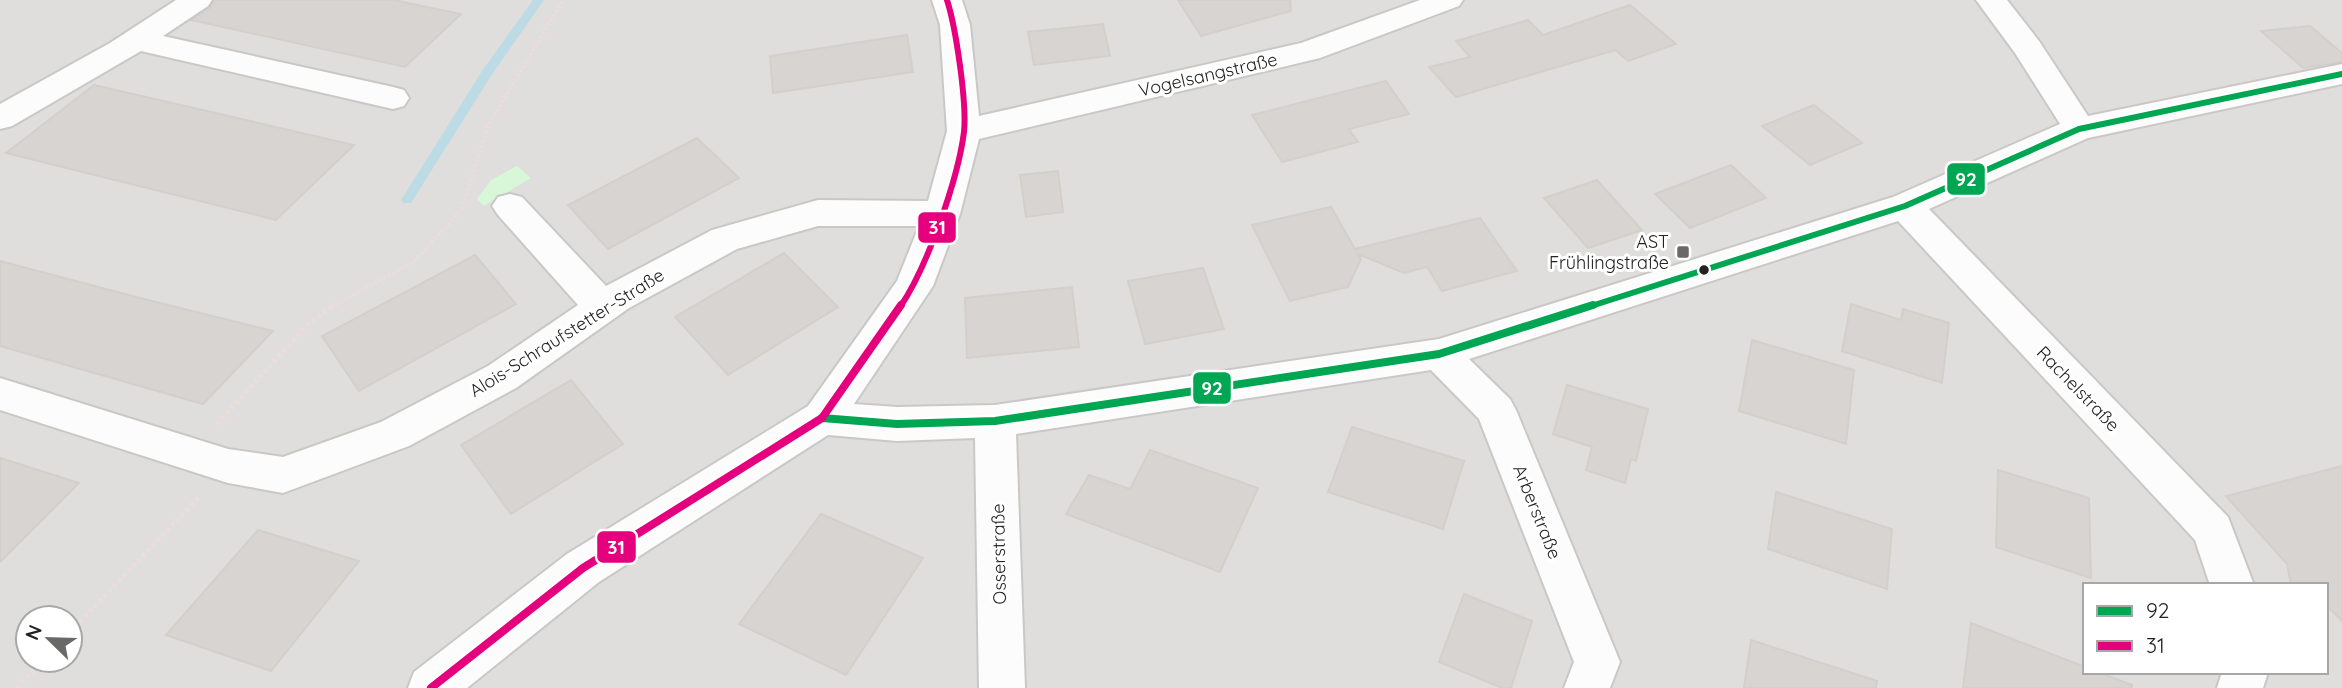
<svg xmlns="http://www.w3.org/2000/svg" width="2342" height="688" viewBox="0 0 2342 688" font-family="Quicksand,sans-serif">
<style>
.residential{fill:#dfdedc;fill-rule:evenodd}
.park{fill:#d8f6d8}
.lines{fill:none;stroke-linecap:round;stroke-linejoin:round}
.stream{fill:#bddbe4;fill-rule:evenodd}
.building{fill:#d7d4d1;stroke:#d3d0cb;stroke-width:2}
.minor-casing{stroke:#c9c8c6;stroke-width:4}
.path-far1{stroke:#edddda;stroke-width:3.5;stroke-dasharray:2.5 2.5;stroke-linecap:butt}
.path{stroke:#edddda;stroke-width:4.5;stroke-dasharray:3.5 3.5;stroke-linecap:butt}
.minor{fill:#fdfcfc;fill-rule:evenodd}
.bus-1-far1-casing{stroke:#fff;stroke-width:10}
.bus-1-casing{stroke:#fff;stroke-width:13}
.bus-2-far1-casing{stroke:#fff;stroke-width:10}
.bus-2-casing{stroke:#fff;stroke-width:13}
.bus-1-far1{stroke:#00a651;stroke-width:6}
.bus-1{stroke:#00a651;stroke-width:8}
.bus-2-far1{stroke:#e5007d;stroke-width:6}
.bus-2{stroke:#e5007d;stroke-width:8}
.poi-dot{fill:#6a6968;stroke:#fff;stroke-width:2.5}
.bus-dot{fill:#222;stroke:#fff;stroke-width:2.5}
.labels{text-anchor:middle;stroke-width:6;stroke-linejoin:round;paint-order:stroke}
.street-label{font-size:18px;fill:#222;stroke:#fff}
.poi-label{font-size:18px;fill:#222;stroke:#fff;text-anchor:end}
.line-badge{stroke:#fff;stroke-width:2.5}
.badge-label{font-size:19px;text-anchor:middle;font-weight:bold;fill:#fff}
</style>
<rect width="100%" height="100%" fill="#f0eeea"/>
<path class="residential" d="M0,0H2342V688H0ZM2085,585H2326V672H2085ZM28,618H70V660H28Z"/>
<path class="park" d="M517,166L531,178L484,206L477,199L491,180Z"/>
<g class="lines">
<path class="stream" d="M533,0H544L491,76L411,203H403L401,200L403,197L482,71Z"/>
</g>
<path class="building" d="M215,0H394L461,14L405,67L191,20L209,8Z
M1178,0H1290L1291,11L1201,36Z
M1630,5L1676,44L1628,61L1615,50L1456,97L1429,67L1470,57L1456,41L1528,20L1543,35Z
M1103,24L1110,56L1034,65L1028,32Z
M2310,26L2342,53V62L2303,68L2261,31Z
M907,35L913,72L773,93L770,56Z
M1386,81L1409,114L1349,129L1358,142L1282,162L1252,115Z
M94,85L354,145L276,220L6,153Z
M1814,105L1862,143L1810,165L1762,126Z
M697,138L739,178L608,249L568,205Z
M1731,165L1766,198L1690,228L1655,194Z
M1058,171L1063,212L1026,217L1020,175Z
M1597,180L1642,230L1588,248L1544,198Z
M1331,207L1355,249L1480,218L1517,271L1442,291L1427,267L1404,273L1358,254L1361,259L1348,287L1290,301L1252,225Z
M784,253L838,307L728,375L675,317Z
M475,255L516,304L359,391L322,336Z
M0,261L140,298L273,331L203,404L0,346Z
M1203,268L1224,329L1145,344L1128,281Z
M1072,287L1079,347L967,358L965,298Z
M1851,304L1901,320L1903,309L1949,323L1942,383L1842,351Z
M1752,340L1854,370L1846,444L1739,411Z
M571,380L623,444L511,514L461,445Z
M1567,385L1648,409L1636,461L1631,459L1625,483L1586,470L1592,447L1553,434Z
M1352,427L1464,461L1443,529L1328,492Z
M1150,450L1258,488L1220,572L1066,514L1089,475L1130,489Z
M0,458L79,483L0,562Z
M2342,466V621L2326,605V585H2291L2287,564L2226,496Z
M1998,470L2089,498L2091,578L1996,547Z
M1776,492L1892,529L1887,589L1768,549Z
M821,514L923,558L846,675L739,624Z
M258,530L359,561L271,671L166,635Z
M1464,594L1532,621L1511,688H1502L1439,662Z
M1971,623L2085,667V672H2098L2132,685V688H1963Z
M1751,640L1877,681L1876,688H1744Z"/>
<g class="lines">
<g class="minor-casing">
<path id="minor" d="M176,0H212L208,6L163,36L393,87L404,90L409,98L404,106L393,109L141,51L12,126L0,129V104L110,43Z
M932,0H962L970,25L979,116L1301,43L1420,0H1463L1459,6L1320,58L979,139L960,214L933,286L854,404L897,407L995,405L1439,339L1893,197L2060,124L2015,53L1976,0H2007L2039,41L2088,116L2342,64V84L2088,138L1929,209L2228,517L2254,585H2210L2195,540L1898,221L1469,359L1510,399L1516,410L1620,662L1610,688H1564L1574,662L1479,419L1431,370L1016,434L1025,688H979L975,438L897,441L828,435L599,582L467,688H408L414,672L567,554L808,406L897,281L919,226H818L737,249L629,308L516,388L409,446L283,493L228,483L0,410V378L228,449L283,457L381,422L488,366L578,305L498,215L492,206L498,197L510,194L522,197L606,286L712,230L818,200L928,201L947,131L940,25Z
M2222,672H2268L2263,688H2217Z"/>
</g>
<path class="path-far1" d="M331,307L412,263L452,221L463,206L488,126L563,0"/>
<path class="path" d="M217,424L308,324L334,305
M70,632L199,497
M17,688L43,660"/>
<use href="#minor" class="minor"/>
<g class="bus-1-far1-casing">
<path id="bus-1-far1" d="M1588,307L1905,206L2079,129L2342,74"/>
</g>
<g class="bus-1-casing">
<path id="bus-1" d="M822,418L897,424L995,421L1439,354L1593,305"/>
</g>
<g class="bus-2-far1-casing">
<path id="bus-2-far1" d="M900,307C927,268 958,179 964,132C967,103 956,28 947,0"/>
</g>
<g class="bus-2-casing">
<path id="bus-2" d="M431,688L583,568L822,418L901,305"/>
</g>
<use href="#bus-1-far1" class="bus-1-far1"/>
<use href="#bus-1" class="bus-1"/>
<use href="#bus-2-far1" class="bus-2-far1"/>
<use href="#bus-2" class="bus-2"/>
</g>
<rect class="poi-dot" x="1676" y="245" width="14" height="14" rx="3.5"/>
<circle class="bus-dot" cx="1704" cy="270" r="6"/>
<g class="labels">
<g class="street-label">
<text transform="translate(1208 75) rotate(-13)" y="6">Vogelsangstraße</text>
<text transform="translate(567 333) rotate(-32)" y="6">Alois-Schraufstetter-Straße</text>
<text transform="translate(2078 389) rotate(46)" y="6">Rachelstraße</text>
<text transform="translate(1537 512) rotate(68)" y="6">Arberstraße</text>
<text transform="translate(999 554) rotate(-91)" y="6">Osserstraße</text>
</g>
<g class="poi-label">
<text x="1669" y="248">AST<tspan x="1669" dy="21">Frühlingstraße</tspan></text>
</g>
</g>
<g class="line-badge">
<rect x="1946" y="162" width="40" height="34" rx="7" fill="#00a651"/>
<rect x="917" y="211" width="40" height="33" rx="7" fill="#e5007d"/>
<rect x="1192" y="371" width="40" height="34" rx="7" fill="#00a651"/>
<rect x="596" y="530" width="41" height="34" rx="7" fill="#e5007d"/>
</g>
<g class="badge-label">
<text x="1966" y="186">92</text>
<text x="937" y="234">31</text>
<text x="1212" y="395">92</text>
<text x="616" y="554">31</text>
</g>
<rect x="2083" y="583" width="245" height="91" fill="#ffffff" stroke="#a7a7a7" stroke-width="2"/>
<rect x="2097" y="606" width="35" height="10" fill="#00a651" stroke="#a7a7a7" stroke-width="2"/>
<text x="2146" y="618" font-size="21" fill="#222222">92</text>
<rect x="2097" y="641" width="35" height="10" fill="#e5007d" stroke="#a7a7a7" stroke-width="2"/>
<text x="2146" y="653" font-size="21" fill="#222222">31</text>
<g transform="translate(49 639) rotate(293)"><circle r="33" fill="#ffffff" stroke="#a7a7a7" stroke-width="2"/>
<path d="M0-5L12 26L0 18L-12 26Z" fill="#6a6968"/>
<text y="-10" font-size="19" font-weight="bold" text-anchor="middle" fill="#222222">N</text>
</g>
</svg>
